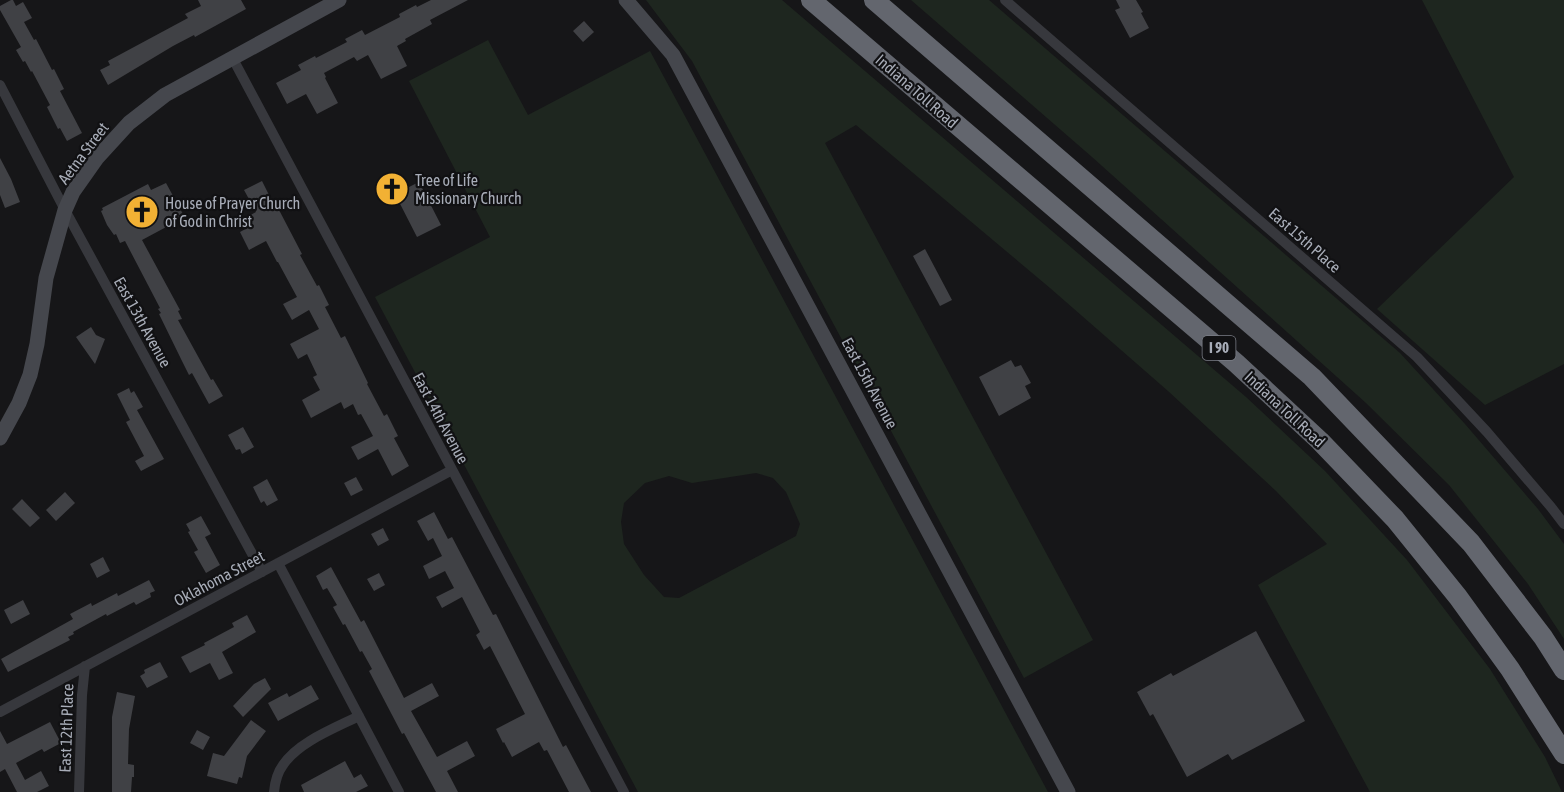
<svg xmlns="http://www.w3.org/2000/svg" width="1564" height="792" viewBox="0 0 1564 792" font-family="'Asap Condensed',sans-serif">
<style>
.green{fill:#1e261f;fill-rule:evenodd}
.building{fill:#404145}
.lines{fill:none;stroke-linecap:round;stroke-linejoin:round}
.street{stroke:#37383d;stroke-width:10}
.secondary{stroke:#45474d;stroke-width:15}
.highway{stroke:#63666e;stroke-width:20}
.labels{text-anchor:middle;stroke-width:4.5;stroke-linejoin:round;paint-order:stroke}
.shield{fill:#111113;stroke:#7b7e86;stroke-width:1.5}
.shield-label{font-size:15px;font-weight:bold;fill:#a8adb8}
.street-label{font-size:16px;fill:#a8adb8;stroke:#111113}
.poi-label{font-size:16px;fill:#a8adb8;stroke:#111113;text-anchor:start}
</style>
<rect width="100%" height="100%" fill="#161618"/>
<path class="green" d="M646,0H782L1246,397L1325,471L1407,560L1490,669L1545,757L1562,792H1370L1258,585L1327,544L1276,491L1168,391L1050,288L856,125L825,143L1093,640L1024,678L692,61Z
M911,0H989L1400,353L1465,424L1538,509L1564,544V639L1528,584L1449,485L1366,403L1092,157Z
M1422,0H1564V364L1485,405L1377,309L1514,177Z
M488,40L528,115L650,51L1048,792H638L375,297L490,237L409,81ZM756,473L773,478L786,492L800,524L796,536L679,598L664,597L644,575L624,544L621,522L624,503L645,483L669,476L692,483Z"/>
<path class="building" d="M11,0H13L16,6L23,2L32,18L24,22L34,40L36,39L52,70L54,69L64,89L60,91L82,133L67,141L60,128L58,129L47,107L50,105L32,71L31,72L25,61L23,62L16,50L21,47L0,10V6Z
M198,0H241L246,9L195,37L194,35L173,46L108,85L100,70L110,65L108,61L188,18L185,14L201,6Z
M431,0H468L430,20L432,24L405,39L406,41L397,46L407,66L381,79L368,55L357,61L354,57L324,73L326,77L325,78L338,103L317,114L306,94L287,104L276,83L301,70L298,65L315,56L316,58L347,42L345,39L362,30L365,35L400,17L399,14L416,5L417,7Z
M1116,0H1136L1143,12L1141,13L1149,28L1130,38L1115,10L1120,8Z
M584,21L594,32L583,42L573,31Z
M0,158L11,179L20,202L5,208L0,195Z
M262,181L276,209L278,208L302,254L300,255L317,286L319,285L329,305L325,307L341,338L345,336L368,383L367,384L384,416L387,414L398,436L394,438L409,466L392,476L378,449L358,460L351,447L373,436L361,414L358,415L353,404L344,409L341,402L311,418L302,400L320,390L313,377L317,375L307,354L298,359L290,344L319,329L309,310L292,320L283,304L297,297L278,262H277L266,241L249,250L240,232L251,226L247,217L256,212L244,190Z
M419,182L441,225L417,237L395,194Z
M166,183L184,216L169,224L170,225L142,240L180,310L178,311L182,319L178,320L211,380L213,379L223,396L209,404L192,373L189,375L181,359L159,314L161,313L158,309L160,308L125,241L120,243L116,234L114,235L107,225L101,211L103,210L102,208L148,184L151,190Z
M925,249L952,300L940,306L913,256Z
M91,327L96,335L105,339L95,364L76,337Z
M1011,360L1015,367L1021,365L1031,383L1025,386L1031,398L999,416L979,377Z
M129,388L131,393L134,391L143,407L137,410L164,459L141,471L135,461L144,456L126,422L130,420L117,394Z
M243,427L254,447L242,454L240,449L236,450L228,435Z
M356,477L363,490L351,496L344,483Z
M267,479L278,500L267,506L264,501L261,503L253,487Z
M65,492L75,503L56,521L46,510Z
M22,499L40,518L30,527L12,509Z
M434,512L448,539L452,537L493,615L496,614L563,747L566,745L591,792H569L547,750L544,751L539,742L512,757L504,742L503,743L496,729L525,714L490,646L484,650L476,635L480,632L462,597L442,608L436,597L454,588L445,571L429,579L423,566L442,556L433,538L428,541L417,521Z
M201,516L211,534L205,537L220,565L206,573L194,552L198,550L188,532L190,531L186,524Z
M383,528L389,540L378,546L371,534Z
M103,557L110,571L97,578L90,564Z
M331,567L361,622L364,620L404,698L432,683L439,696L411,711L437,757L467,741L475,756L447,771L458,792H436L404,733L402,734L369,671L372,669L362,651L360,652L345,624L343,625L333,607L337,605L327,588L323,590L316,576Z
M379,573L385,585L374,591L367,579Z
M149,580L155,591L150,593L151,597L136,605L134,602L107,616L106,614L73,632L74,634L68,637L70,640L8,672L1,659L73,619L70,614L91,603L92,606L117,593L118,596Z
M23,600L30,614L11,624L4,610Z
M247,615L256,632L222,652L233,673L219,680L210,663L190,673L181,657L205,645L204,643L234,627L232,623Z
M1256,631L1305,721L1232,760L1228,754L1187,777L1153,714L1150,716L1137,692L1171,673L1173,676Z
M160,662L168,677L147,688L140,676L145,673L144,670Z
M265,678L271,689L243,717L233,706L254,684Z
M311,685L319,699L278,721L268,703L287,693L289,697Z
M117,692L135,696L129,729L128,764L134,765V777H132L131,792H112V717Z
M251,720L266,731L247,756L242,778L239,777L237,784L207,776L213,753L224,756Z
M50,722L61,743L44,752L42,749L16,763L25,780L41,771L49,786L37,792H17L5,769L0,772V731L7,744Z
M197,730L210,737L203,750L190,743Z
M345,761L354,778L361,774L368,786L356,792H304L301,785Z"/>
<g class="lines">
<path class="street" d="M1005,0L1417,357L1487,432L1551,507L1564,524
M232,57L624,792
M0,85L65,210L262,572
M278,563L399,792
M0,712L452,470
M79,792L82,695L85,666
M274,792C275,782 277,773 283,765C298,742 335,728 359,716"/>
<path class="secondary" d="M626,0L673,55L1068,792
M0,438L19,403L30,375L37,344L46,278L65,210L73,192L97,158L129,123L165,95L339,0"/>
<path class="highway" d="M811,0L1236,363L1320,441L1395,519L1458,597L1510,669L1564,754
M874,0L1312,377L1471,543L1543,637L1564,670"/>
</g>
<defs>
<g id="church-disc" transform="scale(1.725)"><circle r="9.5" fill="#f2b134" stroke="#111113"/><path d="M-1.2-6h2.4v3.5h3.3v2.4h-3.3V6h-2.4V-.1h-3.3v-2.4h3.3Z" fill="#111"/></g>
</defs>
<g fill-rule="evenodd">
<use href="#church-disc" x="392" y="189"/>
<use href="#church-disc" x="142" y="212"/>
</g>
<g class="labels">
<rect class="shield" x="1202.5" y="336" width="33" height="24" rx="4.5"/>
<g class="shield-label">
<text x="1219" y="353">I 90</text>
</g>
<g class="street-label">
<text transform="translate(917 91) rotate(41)" y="6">Indiana Toll Road</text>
<text transform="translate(83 153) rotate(-53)" y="6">Aetna Street</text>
<text transform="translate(1305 240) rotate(41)" y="6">East 15th Place</text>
<text transform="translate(143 322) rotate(61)" y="6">East 13th Avenue</text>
<text transform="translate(870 383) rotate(62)" y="6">East 15th Avenue</text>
<text transform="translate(1285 409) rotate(43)" y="6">Indiana Toll Road</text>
<text transform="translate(441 418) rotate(62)" y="6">East 14th Avenue</text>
<text transform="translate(219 578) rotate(-28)" y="6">Oklahoma Street</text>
<text transform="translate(66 728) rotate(-88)" y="6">East 12th Place</text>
</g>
<g class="poi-label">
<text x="415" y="186">Tree of Life<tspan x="415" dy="18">Missionary Church</tspan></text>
<text x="165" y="209">House of Prayer Church<tspan x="165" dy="18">of God in Christ</tspan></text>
</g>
</g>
</svg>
